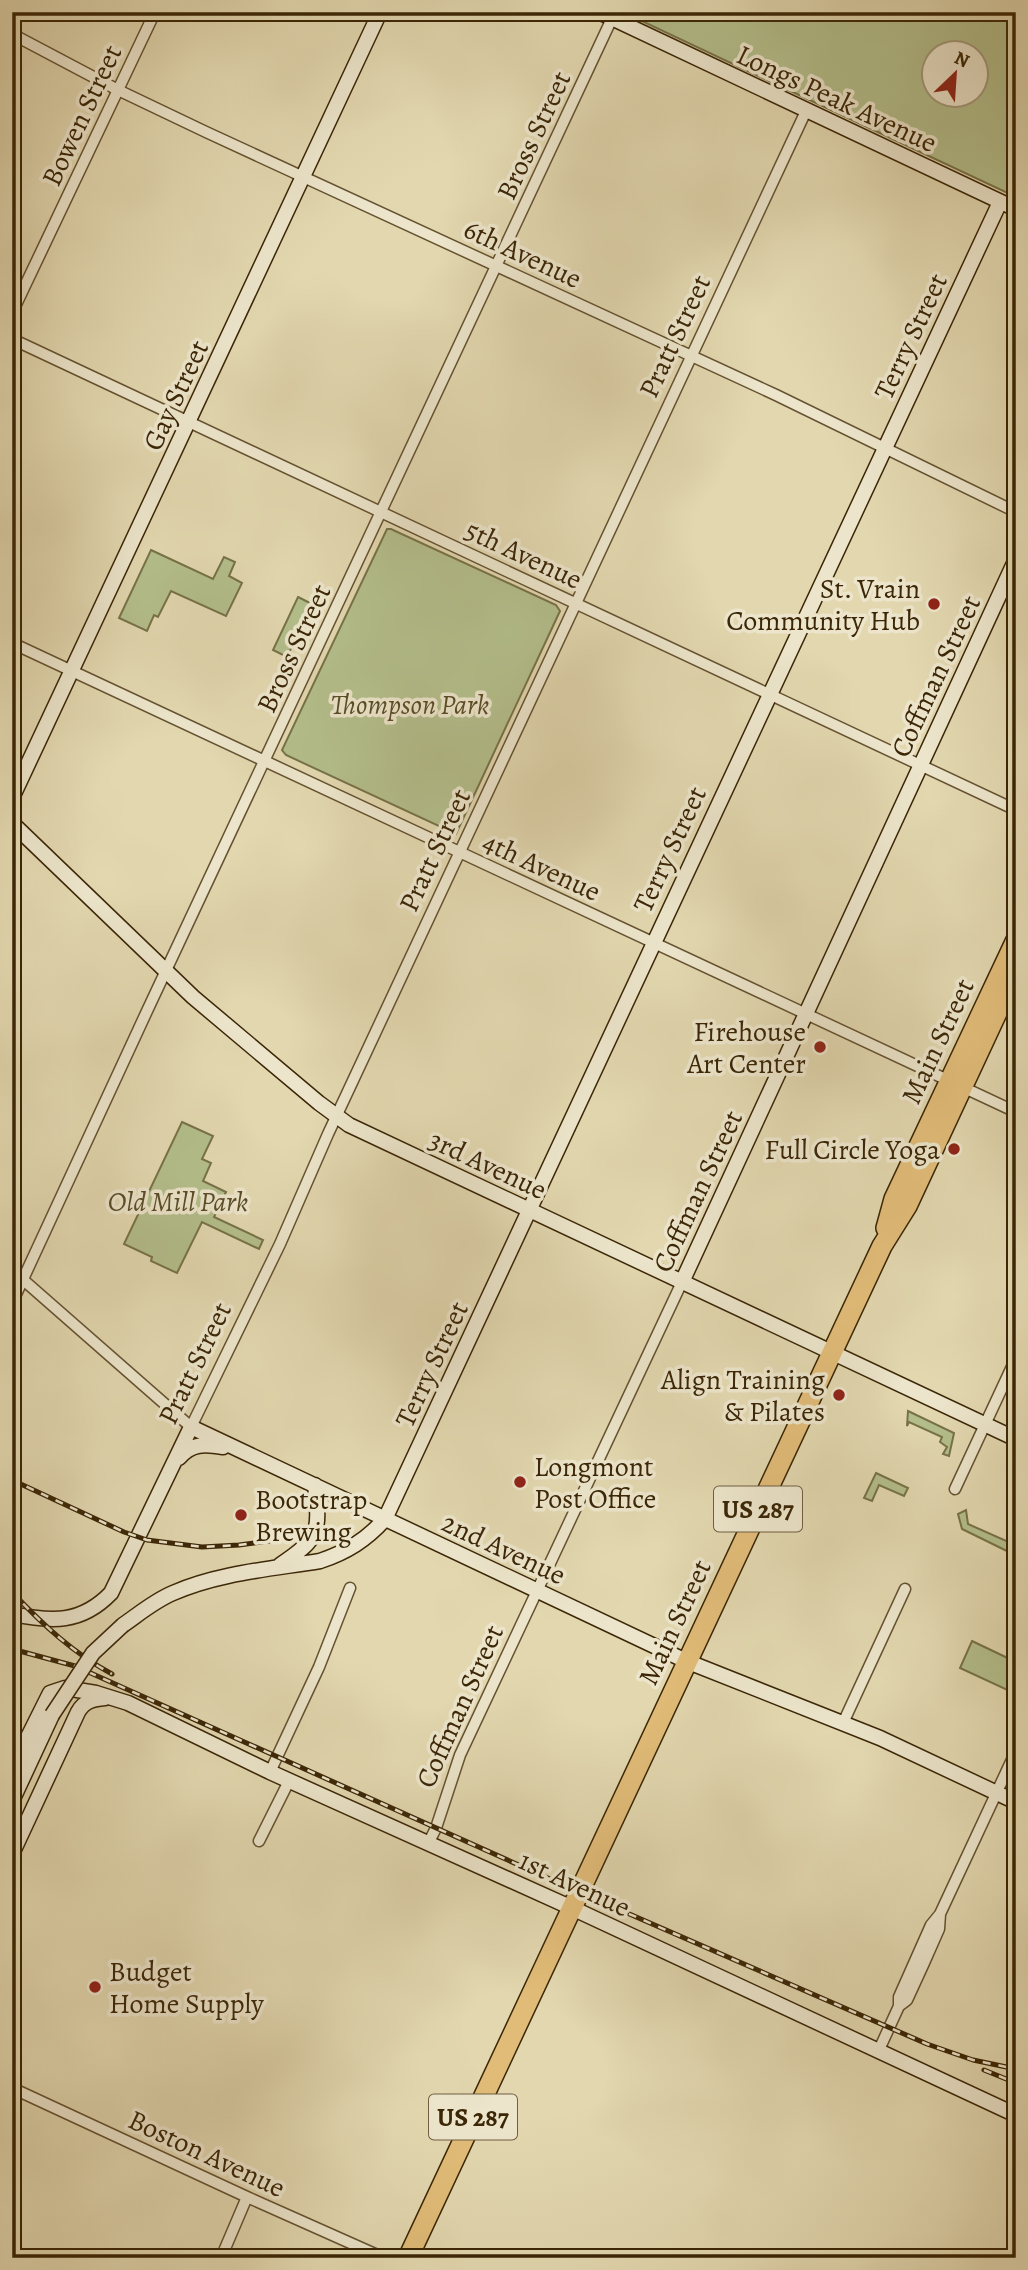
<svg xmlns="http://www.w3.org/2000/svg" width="1028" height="2270" viewBox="0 0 1028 2270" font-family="Alegreya,serif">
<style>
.green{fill:#b3be8b;stroke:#777248;stroke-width:2;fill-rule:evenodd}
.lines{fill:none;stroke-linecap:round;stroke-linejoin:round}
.street-casing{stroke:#655230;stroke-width:13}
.secondary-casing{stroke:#3b2606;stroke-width:17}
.highway-casing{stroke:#3b2606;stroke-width:22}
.street{stroke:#ece5cb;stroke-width:10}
.secondary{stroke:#ece5cb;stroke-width:14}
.highway{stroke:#e1bc78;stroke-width:19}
.rail-casing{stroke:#3b2606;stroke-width:5}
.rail{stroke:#ece5cb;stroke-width:2.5;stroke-dasharray:8;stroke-linecap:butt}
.secondary-bridge-casing{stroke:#3b2606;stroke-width:17;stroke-linecap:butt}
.secondary-bridge{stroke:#ece5cb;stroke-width:14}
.poi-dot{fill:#8f2418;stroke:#ece5cb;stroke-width:2.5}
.labels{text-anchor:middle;stroke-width:7;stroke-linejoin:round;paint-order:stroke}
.shield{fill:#ece5cb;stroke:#705f41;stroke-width:2}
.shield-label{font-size:26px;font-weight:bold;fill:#3b2606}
.street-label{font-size:28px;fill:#3b2606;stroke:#ece5cb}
.poi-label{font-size:28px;fill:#3b2606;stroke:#ece5cb;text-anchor:end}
.park-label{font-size:28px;font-style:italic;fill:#594c27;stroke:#ece5cb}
</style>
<rect width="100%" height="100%" fill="#e2d7af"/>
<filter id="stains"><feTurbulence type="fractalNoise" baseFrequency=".00286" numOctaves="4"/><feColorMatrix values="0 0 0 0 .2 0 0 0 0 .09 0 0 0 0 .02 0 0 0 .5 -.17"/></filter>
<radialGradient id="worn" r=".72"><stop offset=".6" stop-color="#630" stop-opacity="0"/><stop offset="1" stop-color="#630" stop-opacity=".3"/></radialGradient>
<path class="green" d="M628,12H1016V197L631,16ZM934,52H976V94H934Z
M387,529H391L556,605L560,611L456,834L286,755L282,750Z
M151,550L213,579L224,557L235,562L229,576L242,583L226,616L171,591L158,617L154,615L147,631L119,618Z
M298,597L312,604L287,657L273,650Z
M182,1122L213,1136L202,1159L211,1163L203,1181L226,1192L214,1217L263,1240L259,1249L202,1222L177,1273L151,1261L152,1257L124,1244Z
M908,1411L954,1433L949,1456L943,1454L947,1447L940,1442L942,1437L909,1422L907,1426Z
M876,1473L908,1488L904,1496L879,1485L872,1501L864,1498Z
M966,1510L968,1524L1013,1544L1016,1538V1552L1013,1554L962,1529L958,1514Z
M972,1641L1016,1662V1694L960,1668Z"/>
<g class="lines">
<g class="street-casing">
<path id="street" d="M12,34L118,90L206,132L776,395L1016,512
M12,313L155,12
M12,339L1016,810
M12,643L1016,1112
M12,1270L191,1427L280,1244L328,1134L806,111
M12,1303L147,1011L615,12
M955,1489L1016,1358
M843,1723L905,1589
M270,1772L319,1667L350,1588
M259,1841L289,1781
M428,1844L436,1828L460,1755L682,1282
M899,2006V1997L931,1925L940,1914L1016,1751
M878,2052L899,2006L907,2000L924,1963L939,1929L940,1914
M12,2088L247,2197L384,2258
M221,2258L247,2197"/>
</g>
<g class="secondary-casing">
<path id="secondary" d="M599,12L1016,209
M12,798L380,12
M12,823L193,997L319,1103L349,1125L1016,1439
M682,1282L1016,559
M179,1458C191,1443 205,1444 223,1447
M280,1565C320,1538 320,1532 315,1485
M12,1614C52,1622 81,1624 111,1593L191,1427L686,1661L880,1738L1016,1802
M123,1625C139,1614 154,1601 173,1593C218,1573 271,1569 320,1561C347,1552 366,1540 385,1519L1000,202
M12,1769L50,1693L65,1688L96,1693L128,1703L270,1772L572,1908L1016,2115
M12,1801L52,1715
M12,1854L78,1712C84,1701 93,1699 105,1698"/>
</g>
<g class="highway-casing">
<path id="highway" d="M886,1228L894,1199L1016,940
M408,2258L882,1246L907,1206L1016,972"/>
</g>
<use href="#street" class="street"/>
<use href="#secondary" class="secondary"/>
<use href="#highway" class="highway"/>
<g class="rail-casing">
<path id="rail" d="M12,1480L124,1532L147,1540L202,1547L239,1545L277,1540
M12,1592C42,1624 73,1653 112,1674
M12,1649L75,1666L579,1892L927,2044L973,2060L1016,2069
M984,2070L1016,2083"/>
</g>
<use href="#rail" class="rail"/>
<g class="secondary-bridge-casing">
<path id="secondary-bridge" d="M52,1715L93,1653L123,1625"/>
</g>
<use href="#secondary-bridge" class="secondary-bridge"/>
</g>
<g class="poi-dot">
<circle cx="934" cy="604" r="7"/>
<circle cx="820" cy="1047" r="7"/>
<circle cx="954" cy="1149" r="7"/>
<circle cx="839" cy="1395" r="7"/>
<circle cx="520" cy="1482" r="7"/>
<circle cx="241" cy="1515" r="7"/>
<circle cx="95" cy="1987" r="7"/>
</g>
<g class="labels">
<g class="shield">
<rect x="714" y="1486.5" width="88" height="45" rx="5"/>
<rect x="429" y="2094.5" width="88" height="45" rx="5"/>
</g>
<g class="shield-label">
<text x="758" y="1518">US 287</text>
<text x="473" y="2126">US 287</text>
</g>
<g class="street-label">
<text transform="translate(837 98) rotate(25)" y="10">Longs Peak Avenue</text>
<text transform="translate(81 115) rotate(-65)" y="10">Bowen Street</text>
<text transform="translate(533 135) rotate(-65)" y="10">Bross Street</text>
<text transform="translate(523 253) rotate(25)" y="10">6th Avenue</text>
<text transform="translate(674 336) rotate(-65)" y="10">Pratt Street</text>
<text transform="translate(910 336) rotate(-65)" y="10">Terry Street</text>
<text transform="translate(175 395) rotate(-65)" y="10">Gay Street</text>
<text transform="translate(524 554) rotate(25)" y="10">5th Avenue</text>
<text transform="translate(293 648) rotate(-65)" y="10">Bross Street</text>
<text transform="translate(935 676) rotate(-65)" y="10">Coffman Street</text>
<text transform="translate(669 849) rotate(-65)" y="10">Terry Street</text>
<text transform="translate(434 850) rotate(-65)" y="10">Pratt Street</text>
<text transform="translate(542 866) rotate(25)" y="10">4th Avenue</text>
<text transform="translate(937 1041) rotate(-65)" y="10">Main Street</text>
<text transform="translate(488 1164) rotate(25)" y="10">3rd Avenue</text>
<text transform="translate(697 1191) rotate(-65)" y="10">Coffman Street</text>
<text transform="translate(194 1363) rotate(-64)" y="10">Pratt Street</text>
<text transform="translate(431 1364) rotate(-65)" y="10">Terry Street</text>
<text transform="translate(504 1548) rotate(25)" y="10">2nd Avenue</text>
<text transform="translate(674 1622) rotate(-65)" y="10">Main Street</text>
<text transform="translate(459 1706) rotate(-66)" y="10">Coffman Street</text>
<text transform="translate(575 1883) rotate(25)" y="10">1st Avenue</text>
<text transform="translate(207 2153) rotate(25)" y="10">Boston Avenue</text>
</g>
<g class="poi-label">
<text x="920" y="598">St. Vrain<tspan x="920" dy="32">Community Hub</tspan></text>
<text x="806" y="1041">Firehouse<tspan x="806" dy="32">Art Center</tspan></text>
<text x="940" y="1159">Full Circle Yoga</text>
<text x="825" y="1389">Align Training<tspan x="825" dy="32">&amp; Pilates</tspan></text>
<text x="534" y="1476" text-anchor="start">Longmont<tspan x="534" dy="32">Post Office</tspan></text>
<text x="255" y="1509" text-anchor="start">Bootstrap<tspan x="255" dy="32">Brewing</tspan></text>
<text x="109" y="1981" text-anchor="start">Budget<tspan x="109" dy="32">Home Supply</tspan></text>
</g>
<g class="park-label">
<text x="410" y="714">Thompson Park</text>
<text x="178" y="1211">Old Mill Park</text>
</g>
</g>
<rect width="1028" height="2270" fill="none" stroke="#e2d7af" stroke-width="42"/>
<rect x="14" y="14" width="1000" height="2242" fill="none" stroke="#3b2606" stroke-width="3.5"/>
<rect x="21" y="21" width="986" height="2228" fill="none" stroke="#3b2606" stroke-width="2"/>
<g transform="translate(955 74) rotate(25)"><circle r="33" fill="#ece5cb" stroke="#a5997c" stroke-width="2"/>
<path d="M0-5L12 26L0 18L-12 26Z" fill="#8f2418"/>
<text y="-10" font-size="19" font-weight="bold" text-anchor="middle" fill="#3b2606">N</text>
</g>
<rect width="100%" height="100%" filter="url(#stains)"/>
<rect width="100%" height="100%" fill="url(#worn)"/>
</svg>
